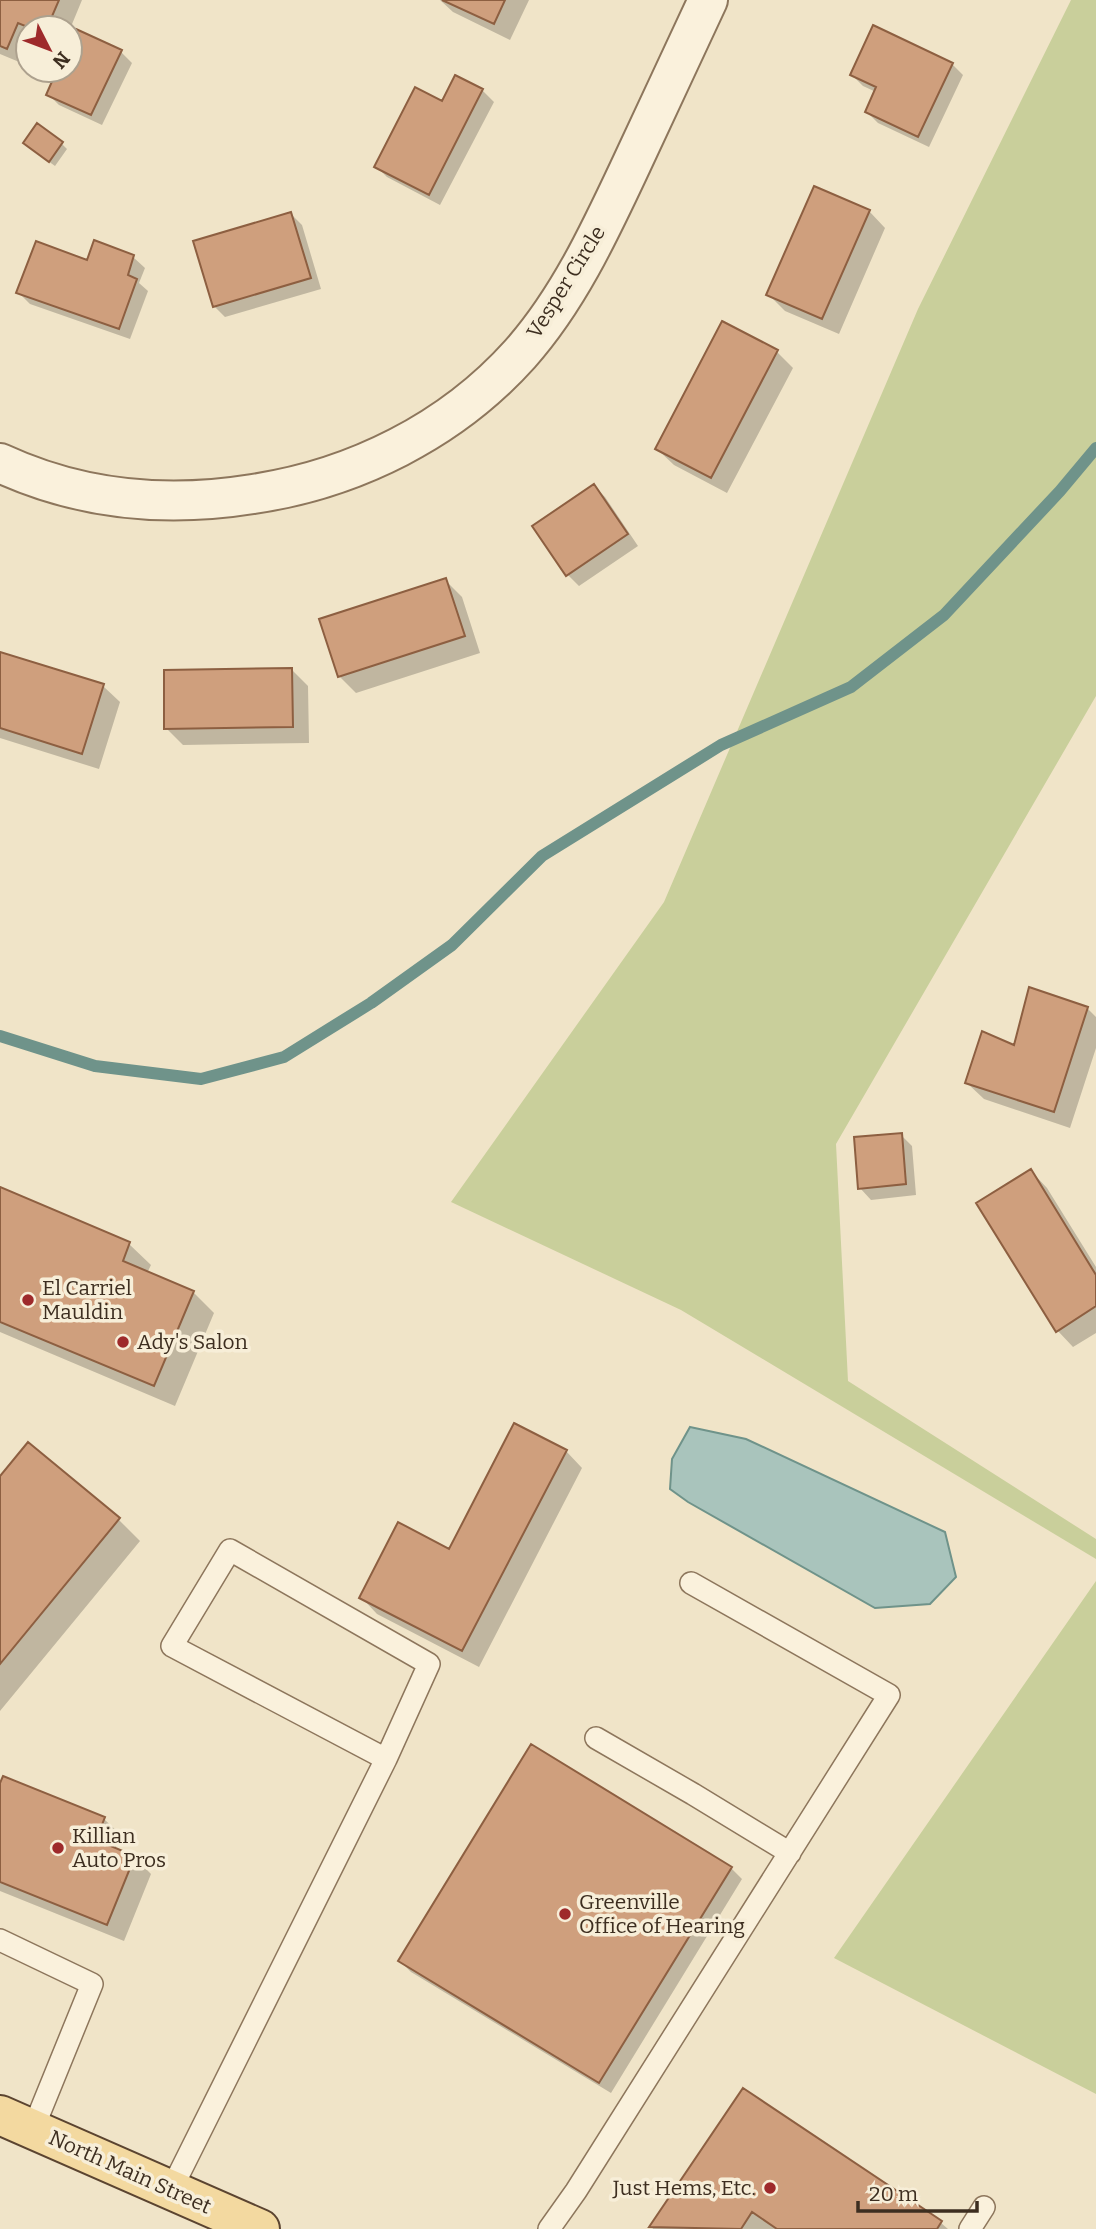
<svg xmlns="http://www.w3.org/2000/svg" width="1096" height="2229" viewBox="0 0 1096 2229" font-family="Bitter,serif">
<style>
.green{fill:#c9cf9b}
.water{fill:#a9c4bc;stroke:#6f938a;stroke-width:2}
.shadow{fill:#0003}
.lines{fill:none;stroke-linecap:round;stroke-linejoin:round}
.stream{stroke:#6f938a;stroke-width:12}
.building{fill:#cf9f7d;stroke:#8d5f41;stroke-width:2}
.service-casing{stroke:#8d765c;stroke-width:24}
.minor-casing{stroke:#8d765c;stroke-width:42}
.primary-casing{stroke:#5b4430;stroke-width:42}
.service{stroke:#faf1dc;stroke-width:21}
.minor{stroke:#faf1dc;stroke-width:38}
.primary{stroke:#f3d9a0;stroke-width:38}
.poi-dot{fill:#9e2a2b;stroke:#f7eed8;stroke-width:2.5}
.labels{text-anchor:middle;stroke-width:7;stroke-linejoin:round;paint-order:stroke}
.street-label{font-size:21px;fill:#3d2e20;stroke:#f7eed8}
.poi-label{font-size:21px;fill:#3d2e20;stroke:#f7eed8;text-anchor:start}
</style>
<rect width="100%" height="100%" fill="#f0e4c8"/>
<path class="green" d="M1071,0H1096V696L836,1144L848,1381L1096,1539V1559L681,1310L451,1202L664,902L918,309Z
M1096,1581V2094L834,1958Z"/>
<path class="water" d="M690,1427L746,1439L945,1532L956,1577L930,1604L875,1608L688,1502L670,1489L672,1459Z"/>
<path class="shadow" d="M0,0H82L70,29L28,28V55L24,64L0,54Z
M440,0H529L510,40L453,12Z
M70,47L121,52L132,63L102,125L59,105L48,94L59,70H70Z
M952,64L963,75L929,147L878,123L867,112L876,92L863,86L852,75Z
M482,90L494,102L440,205L387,177L376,166L443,104Z
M62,144L67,149L55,166L30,148Z
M869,211L885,228L839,334L785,311L768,294Z
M291,214L302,225L321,289L225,317L214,306Z
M133,257L145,268L139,283L148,291L130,339L30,304L19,293L88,262Z
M777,352L793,368L727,493L674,465L657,449Z
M594,486L605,497L638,546L579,586L568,575L534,527Z
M445,580L462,597L480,653L356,693L339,676Z
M0,653L103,686L120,702L99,769L0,738Z
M291,669L308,686L309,743L183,745L166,728Z
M1087,1008L1096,1017V1048L1070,1128L984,1099L967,1083L1015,1047Z
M901,1135L912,1146L916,1195L871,1200L860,1188Z
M1031,1171L1047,1188L1096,1267V1333L1073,1347L1057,1330Z
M0,1189L129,1244L151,1265L147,1273L193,1292L214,1313L175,1406L0,1332Z
M28,1445L119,1520L140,1541L0,1711V1479Z
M566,1451L582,1468L479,1667L377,1614L361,1597L450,1551Z
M0,1787L104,1819L121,1835L115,1849L134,1857L151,1874L124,1941L0,1891Z
M731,1868L742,1879L611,2093L411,1972L400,1961Z
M743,2090L941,2223L948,2229H653L652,2227Z"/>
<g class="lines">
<path class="stream" d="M0,1036L95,1066L201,1079L284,1057L371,1003L452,945L542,856L721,745L851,687L944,615L1060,491L1096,448"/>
</g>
<path class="building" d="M0,0H59L47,28H30L18,23L7,49L0,46Z
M442,0H505L494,24Z
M873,25L953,63L918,137L865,112L876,87L850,75Z
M76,29L122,50L91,115L46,95L57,70H70V43Z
M455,75L483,89L429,195L374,167L415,87L442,101Z
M37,123L63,142L49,162L23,143Z
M814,186L870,210L822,319L766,295Z
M291,212L311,278L213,307L193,241Z
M94,240L134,255L128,275L137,279L119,329L16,293L36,241L87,260Z
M722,321L778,350L711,478L655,449Z
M594,484L628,534L566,576L532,526Z
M446,578L465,636L338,677L319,619Z
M0,652L104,684L82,754L0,728Z
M292,668L293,727L164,729V670Z
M1029,987L1088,1007L1054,1112L965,1083L982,1031L1014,1045Z
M902,1133L906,1184L858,1189L854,1137Z
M1031,1169L1096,1275V1306L1056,1332L976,1203Z
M0,1187L130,1242L123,1261L194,1291L154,1386L0,1322Z
M514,1423L567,1450L462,1651L359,1598L398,1522L449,1549Z
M28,1442L120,1518L0,1664V1476Z
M531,1744L732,1867L599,2083L398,1961Z
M3,1776L105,1817L96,1840L135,1856L107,1925L0,1882V1783Z
M743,2088L942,2221L937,2229H777L752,2212L741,2229L649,2227Z"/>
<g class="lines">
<g class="service-casing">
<path id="service" d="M596,1738L693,1794L790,1853
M0,1940L92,1984L33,2129
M171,2190L386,1759L429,1664L230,1550L172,1646L386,1759
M549,2229L576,2191L889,1695L691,1583
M970,2229L984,2207"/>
</g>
<g class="minor-casing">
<path id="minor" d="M0,463C80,500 166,508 253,494C354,479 451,431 520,354C569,299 601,229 632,163C657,109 683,54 708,0"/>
</g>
<g class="primary-casing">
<path id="primary" d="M0,2115L260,2229"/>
</g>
<use href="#service" class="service"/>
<use href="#minor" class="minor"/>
<use href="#primary" class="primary"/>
</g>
<g class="poi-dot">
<circle cx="28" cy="1300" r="7"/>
<circle cx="123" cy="1342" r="7"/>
<circle cx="58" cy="1848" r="7"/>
<circle cx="565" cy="1914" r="7"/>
<circle cx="770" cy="2188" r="7"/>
</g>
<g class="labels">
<g class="street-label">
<text transform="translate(566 282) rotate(-58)" y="7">Vesper Circle</text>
<text transform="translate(130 2172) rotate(24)" y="7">North Main Street</text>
</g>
<g class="poi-label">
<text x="42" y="1295">El Carriel<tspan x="42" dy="24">Mauldin</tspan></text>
<text x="137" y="1349">Ady's Salon</text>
<text x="72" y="1843">Killian<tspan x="72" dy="24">Auto Pros</tspan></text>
<text x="579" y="1909">Greenville<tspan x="579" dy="24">Office of Hearing</tspan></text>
<text x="756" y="2195" text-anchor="end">Just Hems, Etc.</text>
</g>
</g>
<g transform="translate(49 49) rotate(132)"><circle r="33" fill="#f7eed8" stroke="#ada18e" stroke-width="2"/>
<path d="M0-5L12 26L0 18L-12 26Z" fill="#9e2a2b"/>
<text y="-10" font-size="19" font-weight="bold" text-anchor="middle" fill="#3d2e20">N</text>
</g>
<path d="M858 2201v10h119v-10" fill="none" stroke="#3d2e20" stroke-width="3.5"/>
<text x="869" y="2201" font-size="21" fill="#3d2e20" stroke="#f7eed8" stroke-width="5" paint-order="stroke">20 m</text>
</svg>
